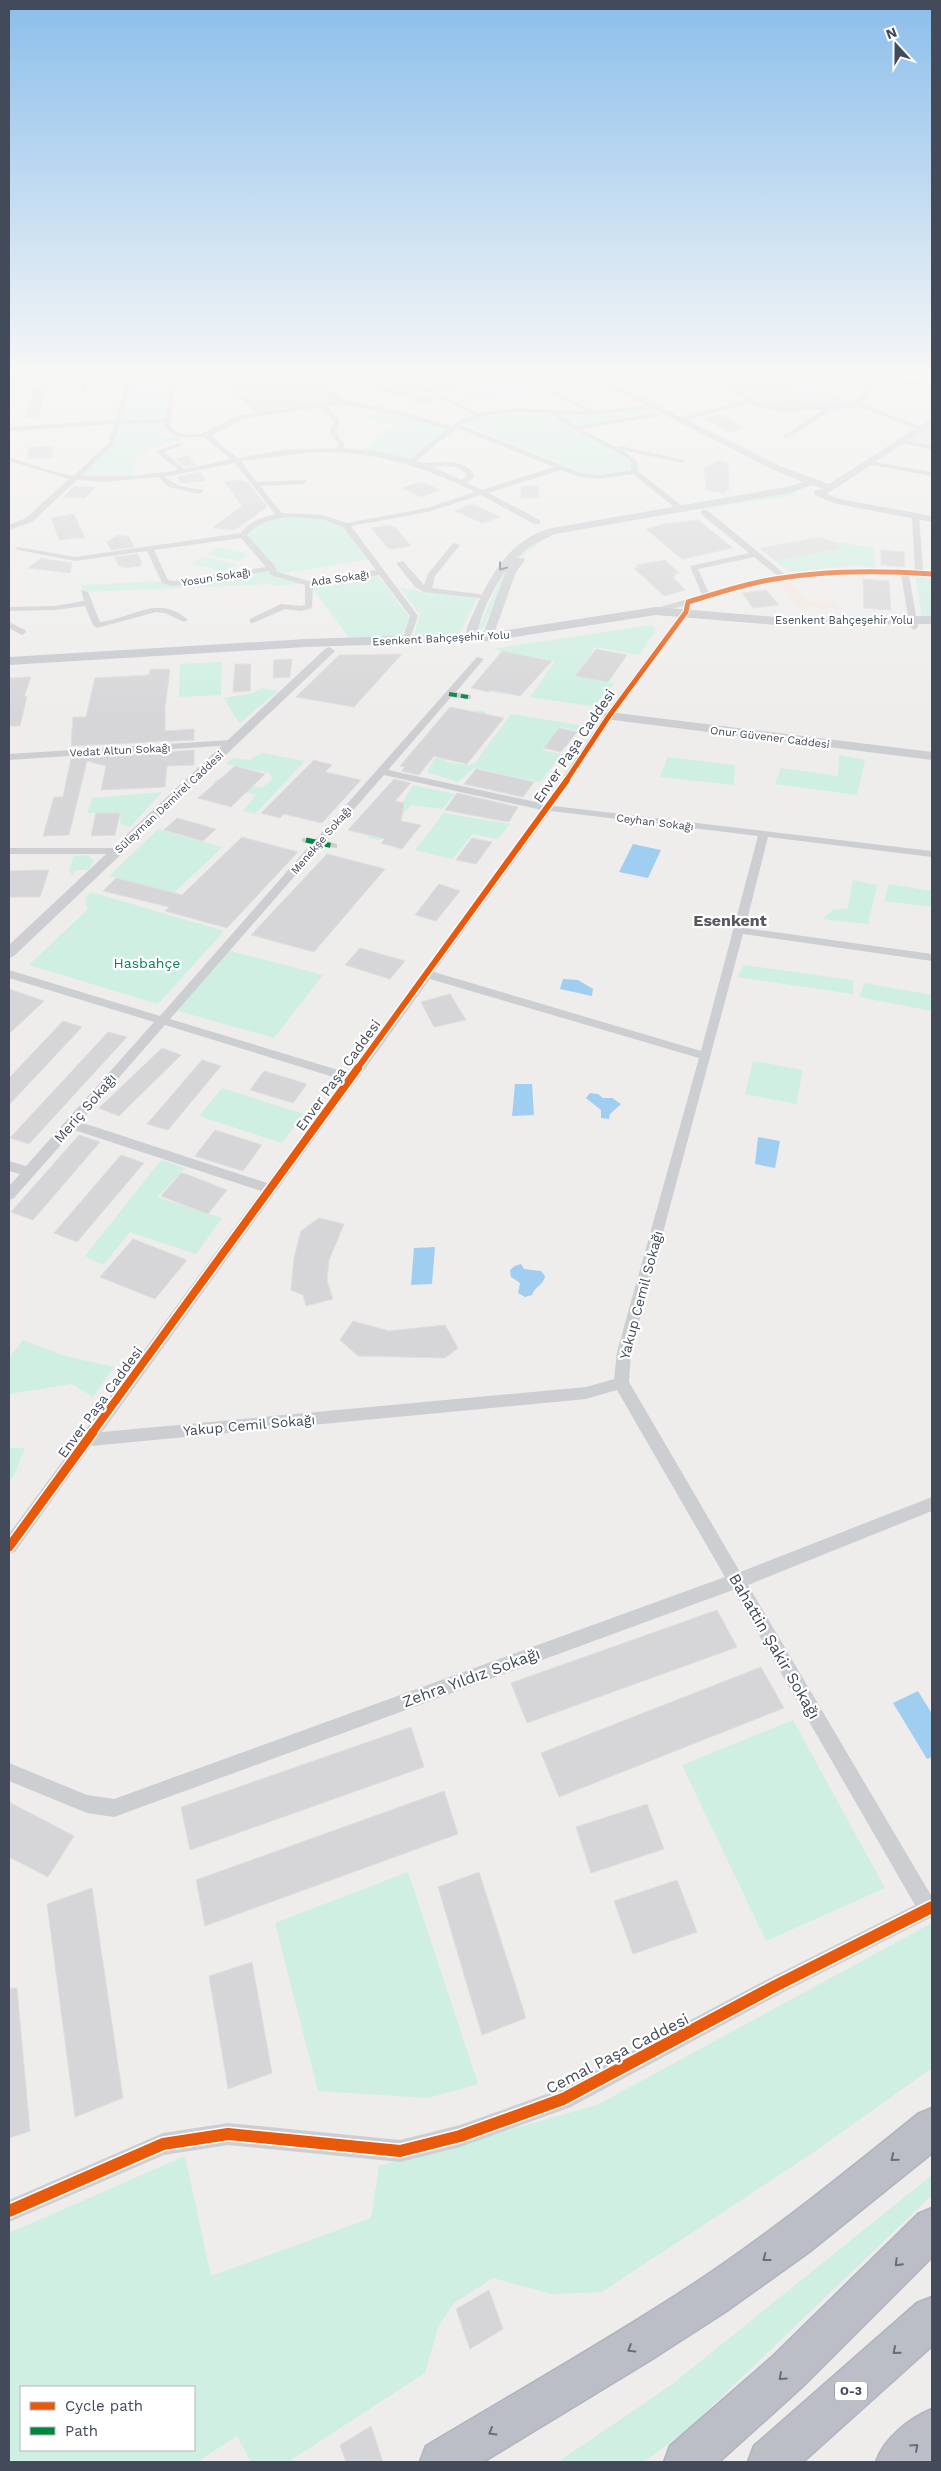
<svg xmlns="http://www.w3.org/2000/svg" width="941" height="2471" viewBox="0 0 941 2471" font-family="'Work Sans',sans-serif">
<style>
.education{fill:#dfdede}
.medical{fill:#f6e7e0}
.green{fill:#ceefe2;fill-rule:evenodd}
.water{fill:#a0cef0}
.building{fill:#d6d6d8;stroke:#dfdedf}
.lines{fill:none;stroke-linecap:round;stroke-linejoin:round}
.highway-casing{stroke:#b1b4bd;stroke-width:3}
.street{fill:#cdced2;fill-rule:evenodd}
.secondary{fill:#ccced2;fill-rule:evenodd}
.primary{fill:#c6c8ce;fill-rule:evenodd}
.highway{fill:#bbbec7;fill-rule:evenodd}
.quiet-far1{stroke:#00873e;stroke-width:4;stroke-dasharray:8 4;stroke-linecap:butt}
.quiet{stroke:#00873e;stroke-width:5;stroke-dasharray:10 5;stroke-linecap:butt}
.cycleway-far4-casing{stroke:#fff;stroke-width:7}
.cycleway-far3-casing{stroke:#fff;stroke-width:9}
.cycleway-far2-casing{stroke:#fff;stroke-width:11}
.cycleway-far1-casing{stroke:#fff;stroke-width:12}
.cycleway-casing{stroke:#fff;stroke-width:15}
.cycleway-far4{stroke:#e8590c;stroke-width:5}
.cycleway-far3{stroke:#e8590c;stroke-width:6}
.cycleway-far2{stroke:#e8590c;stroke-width:8}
.cycleway-far1{stroke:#e8590c;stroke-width:9}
.cycleway{stroke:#e8590c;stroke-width:12}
.oneway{stroke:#737884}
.oneway2{stroke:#676d7b}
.labels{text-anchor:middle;stroke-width:4.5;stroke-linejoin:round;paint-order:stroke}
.far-street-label{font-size:11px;fill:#434a5a;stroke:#fff}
.shield{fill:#fff;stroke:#7b808c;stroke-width:1}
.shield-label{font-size:12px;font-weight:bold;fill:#434a5a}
.street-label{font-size:14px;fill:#434a5a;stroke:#fff}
.park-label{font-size:14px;fill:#0f805f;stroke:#fff}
.far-district-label{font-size:16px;font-weight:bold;fill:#585a61;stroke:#fff}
.near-street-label{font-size:16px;fill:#434a5a;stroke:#fff}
</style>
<rect width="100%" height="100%" fill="#eeedec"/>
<path class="education" d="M253,371H304L342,402L261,414L222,377Z
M712,371H781L795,377L790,379L826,407L788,410L757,404Z
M923,428H932V448L901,441Z
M821,537L834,542L874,548L875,567L857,565L790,572L759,548Z"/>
<path class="medical" d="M788,581L807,601L837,602L838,609L799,607L776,582Z"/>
<path class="green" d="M116,371H246C198,380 163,393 116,371Z
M552,371H569L582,377L476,400L457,391Z
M795,377L847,401L858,402L860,405L826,407L793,389L790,379Z
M139,383L170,389L163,432L167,436L188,437L153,448L135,459L134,476L95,478L82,476L115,443L132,385Z
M645,408L657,414L576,428L553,412L576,414Z
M380,409L452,428L411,462L359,453L395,425L365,419Z
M502,413L552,415L576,432L630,460L631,466L628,470L588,475L465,425L476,419Z
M790,491L796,495L585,527L773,496Z
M279,514L335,520L343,523L371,559L279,574L309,583L378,576L410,618L401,637L350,639L308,583L276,586L271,584L84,592L81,585L165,581L172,584L272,568L243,535L245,530Z
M834,542L874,548L875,567L857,565L790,572L776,560L841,548Z
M534,544L538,545L513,562L483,629H478C493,597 502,563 534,544Z
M217,547L249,554L239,561L207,555Z
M204,557L236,564L226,571L193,564Z
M915,576L932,578V617H922Z
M400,588L477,598L459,635L413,637L420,615Z
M651,625L655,628V632L639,655L595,647L575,676L614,683L598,707L530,697L555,661L537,657L502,694L491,692L522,655L492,649Z
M222,662L221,695L179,697L180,664Z
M262,688L278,691L241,722H238L224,698L253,693Z
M477,710L487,712L444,762L469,765L475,763L511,714L585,726L580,731L560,727L542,750L562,754L540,782L474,768L458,782L427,772L433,761Z
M262,753L305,761L255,814L243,811L256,795L213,783L217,779L262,788L272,779L270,773L226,764L233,758L249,760Z
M839,755L865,760L857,795L775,784L781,768L838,776Z
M668,757L735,765L734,785L660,777Z
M413,785L455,794L442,809L411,805L380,840L367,838L404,800Z
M162,792L130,827L120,824L121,813H87L92,798Z
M444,813L510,824L498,839L473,834L452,859L415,850Z
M158,829L222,847L174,893L109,876Z
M88,855L94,861L88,870H76L72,876L69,870L74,856Z
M853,880L877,885L868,924L822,919L833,910L848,908Z
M889,884L932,891V907L884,901Z
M91,892L224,931L158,1004L29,965L88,909L85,898Z
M227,950L323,975L274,1038L175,1010Z
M744,965L853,980V994L737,977Z
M865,983L932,995V1011L859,997Z
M753,1061L803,1070L796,1104L745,1094Z
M222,1088L304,1114L282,1143L199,1116Z
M161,1160L185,1168L157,1197L222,1218L196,1254L130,1232L103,1265L85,1256Z
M23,1340L65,1356L114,1367L93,1397L72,1384L9,1394V1358Z
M9,1448H25L14,1475L9,1482Z
M793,1720L885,1888L766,1941L682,1765Z
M408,1872L478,2084L428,2098L318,2091L275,1923Z
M932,1923V2068L811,2154L602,2292L551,2294L493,2278L454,2303L438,2327L425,2373L288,2462H251L237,2436L197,2462H9V2233L185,2156L211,2276L371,2218L379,2166L597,2105ZM21,2387H194V2450H21Z
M932,2175V2195L688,2429L644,2462H558L671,2385Z"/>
<path class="water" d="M633,844L661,850L648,878L619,872Z
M563,979L578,980L593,989L592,996L560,989Z
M515,1084H532L534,1115L512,1116Z
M590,1093L598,1094L603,1098H612L621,1104L610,1114L609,1119L601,1118V1110L586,1098Z
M758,1137L780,1141L775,1168L755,1164Z
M435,1247L432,1284L411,1285L414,1248Z
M521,1264L524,1269L541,1271L545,1276C544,1285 534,1287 532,1295L525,1297L518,1293L520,1283L511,1277L510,1270L515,1266Z
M918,1691L932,1714V1757L927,1759L893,1703Z"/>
<path class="building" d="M414,371H433L459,385L444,394L408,375Z
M772,373L789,378H793L777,386L757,381Z
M48,380L39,417L25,418L32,391Z
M406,383L415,388L399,390L388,386Z
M426,393L436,398L428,403L409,400L414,397L411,396Z
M721,415L745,428L728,432L704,418Z
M54,446L52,457L27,459L29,447Z
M188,455L195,465L185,467L176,459Z
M717,460L728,463L729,490H725V493L706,490L704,469Z
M200,472L206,481L181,483L177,477Z
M241,480L247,482L267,507L235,530L212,528L242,506L225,482Z
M420,482L424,483L440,490L422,497L402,488Z
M74,486H77L96,487L85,498L63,497Z
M521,486H538L539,498H521Z
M472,504L501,517L482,523L455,511Z
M74,514L85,539L75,538L59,540L51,518Z
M698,520L733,548L682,559L646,529L664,524Z
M390,525L396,528L411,546L393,549L388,548L371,528Z
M118,535L129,537L134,547L111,550L107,542Z
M881,550L904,552L905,567L881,565Z
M138,554L142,564H140L141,566L124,568L123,566H119L115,557Z
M41,558L72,563L70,573L28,568Z
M665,560L679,573L673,574L676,576L673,577L685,590L664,596L634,568L640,567L637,565Z
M863,579L889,581L891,610L864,608Z
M766,590L779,605L753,608L742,593Z
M596,649L627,655L608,682L575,676Z
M502,651L552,661L520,696L491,690L489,692L471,688Z
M402,654L354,707L296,697L339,655Z
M292,659L290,677L273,678L274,660Z
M235,664H251L250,691L233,692Z
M150,669H170L165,707V731L194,729V740L71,746L73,717H86L95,678L149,675Z
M31,677L24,697L27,696L20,726H9V678Z
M450,707L504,718L467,764L434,756L419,775L401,771L405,767L400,766Z
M559,728L577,732L561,752L544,748Z
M194,750V765L167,766L165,787L101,790L106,766L87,761L69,835L43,836L54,797H63L71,758Z
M314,760L332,765L325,772L361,780L322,823L284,814L280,818L261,813Z
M235,766L265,774L231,807L198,798Z
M476,769L534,782L523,797L464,784Z
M394,779L411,783L395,801L404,803L401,821L421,825L402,849L381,843L385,839L348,830Z
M457,793L518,807L509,822L445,810Z
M96,813H120L115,835L91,836Z
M177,818L216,829L203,841L164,830Z
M242,837L298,852L227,928L165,911L169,907L103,891L116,878L182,895Z
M472,838L492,842L476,864L456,860Z
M327,854L385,869L314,952L251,935Z
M49,870L40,897H9V871Z
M439,884L460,891L436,921L415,915Z
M360,948L384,955L405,961L390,979L345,965Z
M9,989L44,1001L9,1034Z
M450,994L466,1020L434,1027L421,1002Z
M63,1021L82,1027L9,1105V1078Z
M108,1032L127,1037L29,1144L10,1138Z
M162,1048L181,1055L119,1116L99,1108Z
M202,1060L221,1066L168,1130L147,1124Z
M264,1071L307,1084L293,1103L250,1090Z
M215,1130L262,1145L243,1171L195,1156Z
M79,1135L100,1142L33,1220L11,1212Z
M121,1155L144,1163L77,1242L54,1233Z
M181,1173L186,1174L227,1190L208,1214L161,1196Z
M319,1218L344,1224L329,1260L327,1281L333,1299L306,1306L303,1295L291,1290L294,1258L301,1231Z
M133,1239L187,1260L155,1299L100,1277Z
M353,1321L389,1331L445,1325L458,1348L445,1358L358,1356L340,1340Z
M717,1610L737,1647L527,1723L511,1683Z
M761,1667L784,1708L559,1797L541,1753Z
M411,1727L424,1767L190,1850L181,1807Z
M444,1791L458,1834L205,1926L196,1880Z
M9,1802L74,1836L48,1877L9,1857Z
M647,1804L664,1849L591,1873L576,1827Z
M479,1872L526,2018L482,2035L438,1887Z
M677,1880L697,1932L633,1954L614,1901Z
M92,1888L123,2098L75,2117L47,1904Z
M252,1962L272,2073L228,2089L209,1976Z
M9,1988H17L30,2131L9,2138Z
M489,2290L503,2329L470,2349L456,2309Z
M371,2426L383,2462H346L340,2445Z"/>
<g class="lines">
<g class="highway-casing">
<path id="highway" d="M932,2108V2153L809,2252L725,2312L649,2361L483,2462H420L426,2446C516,2392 607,2341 695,2283C773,2231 845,2173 918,2114Z
M932,2208V2257L802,2387L719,2462H664L670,2446L772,2357L918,2214Z
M932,2297V2346L803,2462H748L754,2446L917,2303Z
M932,2409V2461L876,2462C884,2438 909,2419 932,2409Z"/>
</g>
<path class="street" d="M43,371H52L9,384V380Z
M92,371H99L87,380L85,393L80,394L81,379Z
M107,371H114L147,381L164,383L256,371L199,384L175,386L170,427C198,447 215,423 240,415C245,414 251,414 256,413L226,384L228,381L262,412L337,401L301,371H307L344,400L399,411L452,426L460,420L474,415L426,391L399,396L369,387L372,385L399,392L421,389L406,381L379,383L347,371H355L380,379L400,378L397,371H403L405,375L414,381L479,413L515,408L584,411L548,391L550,388L594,411L645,406L647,409L593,415L559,414L576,426L659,413L657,416L581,429L617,448L620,446L685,460L683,463L622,450L637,461L638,471L686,509L679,511L633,474L599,479L580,477L561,470L488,493L540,520V524H534L481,495L428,512L351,526L418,616L410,639L403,637L410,616L379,575L313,585L312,608L301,611L285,609L253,623H250V619L281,604L300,606L305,605V585L270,575L269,571L172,586L162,583L147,551L75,561L14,549L18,547L75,557L241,533C250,521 261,518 275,514L235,463L165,477L179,486L202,490L203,492L199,494L169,487L158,477L104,482L77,480L32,522L9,530V525L26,518L69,479L9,461V457L51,471L73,476L108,444L114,424L9,431V427L115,420L127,380ZM132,382L169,386L165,419L121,420ZM342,404L398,415L448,429L410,459L380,452L344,448V444L336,432L340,421L326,406ZM320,407L334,421L330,432L338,444L337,448L284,450L238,458L211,436L243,419ZM515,412L551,413L565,425L629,459L631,462V470L599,475L581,473L461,425L486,415ZM164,423L165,429L177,437H204L231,459L185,469L164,452L181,446L179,443L159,450L157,453L178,470L134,476H81L113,446L120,424ZM457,428L554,467L482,490L467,483L474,477L473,472C456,455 435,467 416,461ZM314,452C376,451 422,466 475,492L427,508L347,523L322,515L282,513L260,486L304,484L307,480L257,482L241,461ZM442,466L456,467L466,473V476L462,480L433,467ZM291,517L322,519L343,527L376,570L309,581L277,572L275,566L247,535C259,521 274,519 291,517ZM241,538L266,567L173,581L168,580L154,550Z
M477,371H484L495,378L490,379Z
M678,371H686L720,381L709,371H715L752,400L765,405L788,408L860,403L923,428L918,429L859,407L834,409L785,439L783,436L824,409L788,412L764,409L749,403L680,422L678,419L745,400L725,385L711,383Z
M794,371H802L790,376L787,374Z
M907,381L932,382V386L907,385L869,388L866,386Z
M901,439L932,446V450L899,442Z
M869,461L932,472V476L867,464Z
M701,510H707L786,575L851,570L915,571L912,516L919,514L923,571L932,572V576L909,575L918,627L914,630L910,627L901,575C824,572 765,581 692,603L690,612L613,717L554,806L932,851V857L768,837L745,928L932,954V961L743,934L631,1352L629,1382L740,1572L932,1497V1511L748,1585L932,1897V1917L782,1993L571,2107L460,2147L400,2162L228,2145L164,2155L9,2222V2200L163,2133L228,2123L400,2140L460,2125L558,2090L768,1979L915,1905L733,1590L114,1817L87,1813L9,1781V1763L87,1795L114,1799L725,1577L617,1390L586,1399L91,1446L15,1552L9,1554V1534L261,1191L74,1130L14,1198L9,1200V1186L20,1174L9,1171V1161L26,1166L154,1022L9,978V970L160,1016L311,844L302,842V838L316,839L477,657L484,659L456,692L471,695V699L451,697L388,770L545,804L606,714L682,612L683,606L656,613H653V609L702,595L690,566L749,553L701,514ZM754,557L778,576L709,593L698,569ZM384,775L542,810L348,1073L170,1019L321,846L337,848V844L326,841ZM551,811L758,836L701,1051L434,972ZM430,979L699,1058L617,1352L614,1379L586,1387L102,1432ZM165,1025L343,1080L267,1183L80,1122Z
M453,543L460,545L435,576L432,588L485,595H488V599L424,592L415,587L396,563L403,561L424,585L428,574Z
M81,590L88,592L100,622C133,619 157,593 188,620L184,622L165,613L156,612L97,628L93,625L85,606L55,610L9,611V607L55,606L84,601Z
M9,622L25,630L26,632L22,635L9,628Z
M231,740L236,743L234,745L9,760V754Z
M9,848H116L121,851L116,854H9Z"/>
<path class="secondary" d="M577,371H587L780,466L829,484L932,418V425L827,494L840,499L932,516V522L837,504L814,495V491L823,489L813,485L789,493L555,534L529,547L517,558H524L525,560L516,572L492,639L488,640L482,637L506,571L514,561C500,575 476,618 478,638L472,641L468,640C463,631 470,621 474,612C489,576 511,538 552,528L787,487L803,482L774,470Z
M885,371H898L880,377L862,402L863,407H857L854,402L874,373Z
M329,647L335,651L333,653L14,956L9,958V945L325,649Z
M609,712L932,752V760L605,719L603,716L605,713Z"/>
<path class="primary" d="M656,607L776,617L932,616V624L776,625L656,615L488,641L306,647L9,665V657L306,639L488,633Z"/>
<use href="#highway" class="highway"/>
<path class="quiet-far1" d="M449,694L468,697"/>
<path class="quiet" d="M306,840L333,846"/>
<g class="cycleway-far4-casing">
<path id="cycleway-far4" d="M566,781L609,716L686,612L688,602C711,595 735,587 759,582C816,570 874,570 932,574"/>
</g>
<g class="cycleway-far3-casing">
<path id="cycleway-far3" d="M357,1069L567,780"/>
</g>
<g class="cycleway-far2-casing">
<path id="cycleway-far2" d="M92,1433L358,1068"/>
</g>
<g class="cycleway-far1-casing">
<path id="cycleway-far1" d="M9,1547L93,1432"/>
</g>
<g class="cycleway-casing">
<path id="cycleway" d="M9,2211L163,2144L228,2134L400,2151L460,2136L563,2099L775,1986L932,1907"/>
</g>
<use href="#cycleway-far4" class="cycleway-far4"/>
<use href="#cycleway-far3" class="cycleway-far3"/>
<use href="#cycleway-far2" class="cycleway-far2"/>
<use href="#cycleway-far1" class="cycleway-far1"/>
<use href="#cycleway" class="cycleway"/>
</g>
<defs><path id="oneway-chevron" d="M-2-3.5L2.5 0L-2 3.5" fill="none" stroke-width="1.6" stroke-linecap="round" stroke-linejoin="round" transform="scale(1.25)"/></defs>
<use class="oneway" href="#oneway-chevron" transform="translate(502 567) rotate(127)"/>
<g class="oneway2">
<use href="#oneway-chevron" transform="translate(894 2158) rotate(141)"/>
<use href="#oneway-chevron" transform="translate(766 2258) rotate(143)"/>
<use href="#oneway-chevron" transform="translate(898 2263) rotate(135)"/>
<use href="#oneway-chevron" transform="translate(631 2349) rotate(148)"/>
<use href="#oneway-chevron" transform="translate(896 2351) rotate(139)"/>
<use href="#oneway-chevron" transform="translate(782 2377) rotate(138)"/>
<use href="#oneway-chevron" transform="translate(492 2432) rotate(150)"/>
<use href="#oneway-chevron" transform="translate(915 2447) rotate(-42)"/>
</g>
<linearGradient id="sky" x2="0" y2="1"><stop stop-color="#8bbeeb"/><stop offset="0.52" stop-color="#f7f7f6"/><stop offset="1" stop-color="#f7f7f6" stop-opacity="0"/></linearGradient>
<rect width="941" height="717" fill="url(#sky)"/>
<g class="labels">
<g class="far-street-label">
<text transform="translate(216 577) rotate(-9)" y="4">Yosun Sokağı</text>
<text transform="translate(340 578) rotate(-8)" y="4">Ada Sokağı</text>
<text x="844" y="624">Esenkent Bahçeşehir Yolu</text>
<text transform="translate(441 638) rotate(-3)" y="4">Esenkent Bahçeşehir Yolu</text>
<text transform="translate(770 737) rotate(7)" y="4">Onur Güvener Caddesi</text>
<text transform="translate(120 750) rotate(-3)" y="4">Vedat Altun Sokağı</text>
<text transform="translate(169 802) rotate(-43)" y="4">Süleyman Demirel Caddesi</text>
<text transform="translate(655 822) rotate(7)" y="4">Ceyhan Sokağı</text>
<text transform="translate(321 840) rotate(-49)" y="4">Menekşe Sokağı</text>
</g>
<rect class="shield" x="835" y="2381.5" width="32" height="19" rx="4"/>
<g class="shield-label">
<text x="851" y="2395">O-3</text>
</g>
<g class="street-label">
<text transform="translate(574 746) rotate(-56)" y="5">Enver Paşa Caddesi</text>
<text transform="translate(338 1075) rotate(-54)" y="5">Enver Paşa Caddesi</text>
<text transform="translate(85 1108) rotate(-49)" y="5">Meriç Sokağı</text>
<text transform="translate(641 1295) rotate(-75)" y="5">Yakup Cemil Sokağı</text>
<text transform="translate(100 1402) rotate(-54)" y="5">Enver Paşa Caddesi</text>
<text transform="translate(249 1425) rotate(-5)" y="5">Yakup Cemil Sokağı</text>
</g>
<g class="park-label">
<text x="147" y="968">Hasbahçe</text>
</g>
<g class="far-district-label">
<text x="730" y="926">Esenkent</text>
</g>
<g class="near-street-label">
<text transform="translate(775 1646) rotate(60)" y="6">Bahattin Şakir Sokağı</text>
<text transform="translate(471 1677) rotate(-20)" y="6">Zehra Yıldız Sokağı</text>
<text transform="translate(617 2053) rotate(-27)" y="6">Cemal Paşa Caddesi</text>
</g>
</g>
<rect width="941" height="2471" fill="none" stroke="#434a5a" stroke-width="20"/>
<rect x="20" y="2386" width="175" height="65" fill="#ffffff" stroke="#b4b7bd"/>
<rect x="30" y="2402" width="25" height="8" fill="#e8590c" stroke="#b4b7bd"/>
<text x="65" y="2411" font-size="15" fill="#434a5a">Cycle path</text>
<rect x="30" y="2427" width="25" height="8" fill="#00873e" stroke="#b4b7bd"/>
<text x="65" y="2436" font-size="15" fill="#434a5a">Path</text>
<g transform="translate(896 45) rotate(339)" stroke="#ffffff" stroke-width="4" paint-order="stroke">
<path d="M0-4L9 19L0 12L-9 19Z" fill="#434a5a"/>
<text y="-8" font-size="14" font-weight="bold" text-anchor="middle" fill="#434a5a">N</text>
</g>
</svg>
